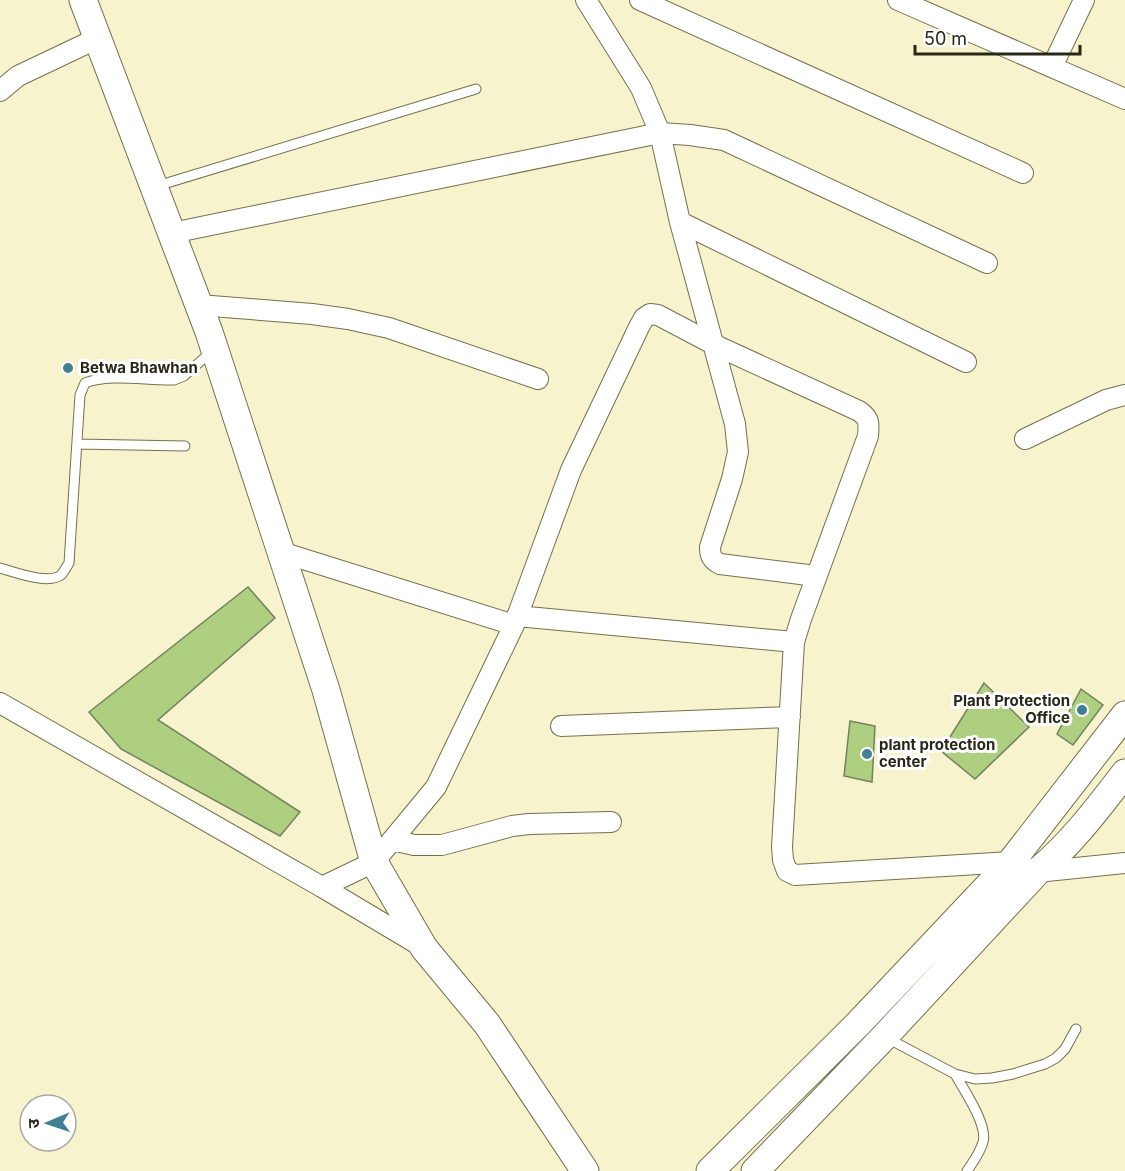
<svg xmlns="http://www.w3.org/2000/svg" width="1125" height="1171" viewBox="0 0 1125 1171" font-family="Inter,'Noto Sans Devanagari',sans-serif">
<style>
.building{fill:#aecf7f;stroke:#738161;stroke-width:1.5}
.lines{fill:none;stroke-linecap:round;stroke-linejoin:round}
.lane-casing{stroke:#74704e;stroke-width:11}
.street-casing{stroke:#74704e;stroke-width:22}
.secondary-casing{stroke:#74704e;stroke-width:29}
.lane{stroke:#fff;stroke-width:9}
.street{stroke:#fff;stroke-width:20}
.secondary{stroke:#fff;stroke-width:27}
.poi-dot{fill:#408094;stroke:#fff;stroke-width:2}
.labels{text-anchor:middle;stroke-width:6;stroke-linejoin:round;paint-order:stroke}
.poi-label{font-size:15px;font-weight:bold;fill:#282718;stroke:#fff;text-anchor:start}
</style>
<rect width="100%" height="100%" fill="#f6f3cd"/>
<path class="building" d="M248,587L275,618L158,720L300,812L280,836L121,749L89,712Z
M984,683L1029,727L975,779L941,751Z
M1081,689L1103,705L1073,745L1057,734Z
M850,721L875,726L872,782L844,776Z"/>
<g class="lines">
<g class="lane-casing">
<path id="lane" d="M157,186L476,89
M77,444L185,446
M0,568C15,572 48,585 61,575C64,572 67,566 69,563L80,395L85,383C110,373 147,381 174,380L184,376L212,351
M887,1038L955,1074L975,1079L992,1078L1013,1074L1045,1064L1056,1058L1065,1049L1076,1029
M955,1074C964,1090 988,1125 983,1142C980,1153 973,1162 967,1171"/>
</g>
<g class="street-casing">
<path id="street" d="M586,0L641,88L660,133L680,222L735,424L738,452L732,479L710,547C710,556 712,560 720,564L816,576
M640,0L1023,173
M898,0L1125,99
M1052,67L1084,0
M0,91L18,76L98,38
M680,222L966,362
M172,233L660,133L690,135L724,140L987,263
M199,305L312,314L348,319L389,328L538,379
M1025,439L1106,400L1125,395
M281,552L514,625L571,470L639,327L644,318L650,314L658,315L715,345L859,411C870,419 869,423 868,436L801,619L794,642L782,847L783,860L787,871L795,875L1011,862L1037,872L1125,863
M517,616L794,642
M0,703L322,887L374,862L436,787L514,625
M561,726L790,717
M392,840L414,845H442L512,826L529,824L611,822
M322,887L421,946"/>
</g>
<g class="secondary-casing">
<path id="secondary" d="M83,0L209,332L326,690L374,862L424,948L487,1024L585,1171
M710,1171L858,1024L1011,862L1125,715
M755,1171L885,1036L1037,872C1071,844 1098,808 1125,773"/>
</g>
<use href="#lane" class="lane"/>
<use href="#street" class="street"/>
<use href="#secondary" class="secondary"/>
</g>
<g class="poi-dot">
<circle cx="68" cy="368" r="6"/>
<circle cx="1082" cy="710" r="6"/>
<circle cx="867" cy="754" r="6"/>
</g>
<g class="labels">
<g class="poi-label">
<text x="80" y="373">Betwa Bhawhan</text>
<text x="1070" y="706" text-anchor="end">Plant Protection<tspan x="1070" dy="17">Office</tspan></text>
<text x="879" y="750">plant protection<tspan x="879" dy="17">center</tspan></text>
</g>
</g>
<g transform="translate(48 1123) rotate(268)"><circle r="28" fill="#ffffff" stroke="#a9a9a3" stroke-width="1.5"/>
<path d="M0-4.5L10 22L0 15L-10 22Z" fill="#408094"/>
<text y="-9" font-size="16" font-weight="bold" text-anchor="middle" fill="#282718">उ</text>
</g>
<path d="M915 45v9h165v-9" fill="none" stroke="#282718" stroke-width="3"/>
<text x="924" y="45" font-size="18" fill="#282718" stroke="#ffffff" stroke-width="4.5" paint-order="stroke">50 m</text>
</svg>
